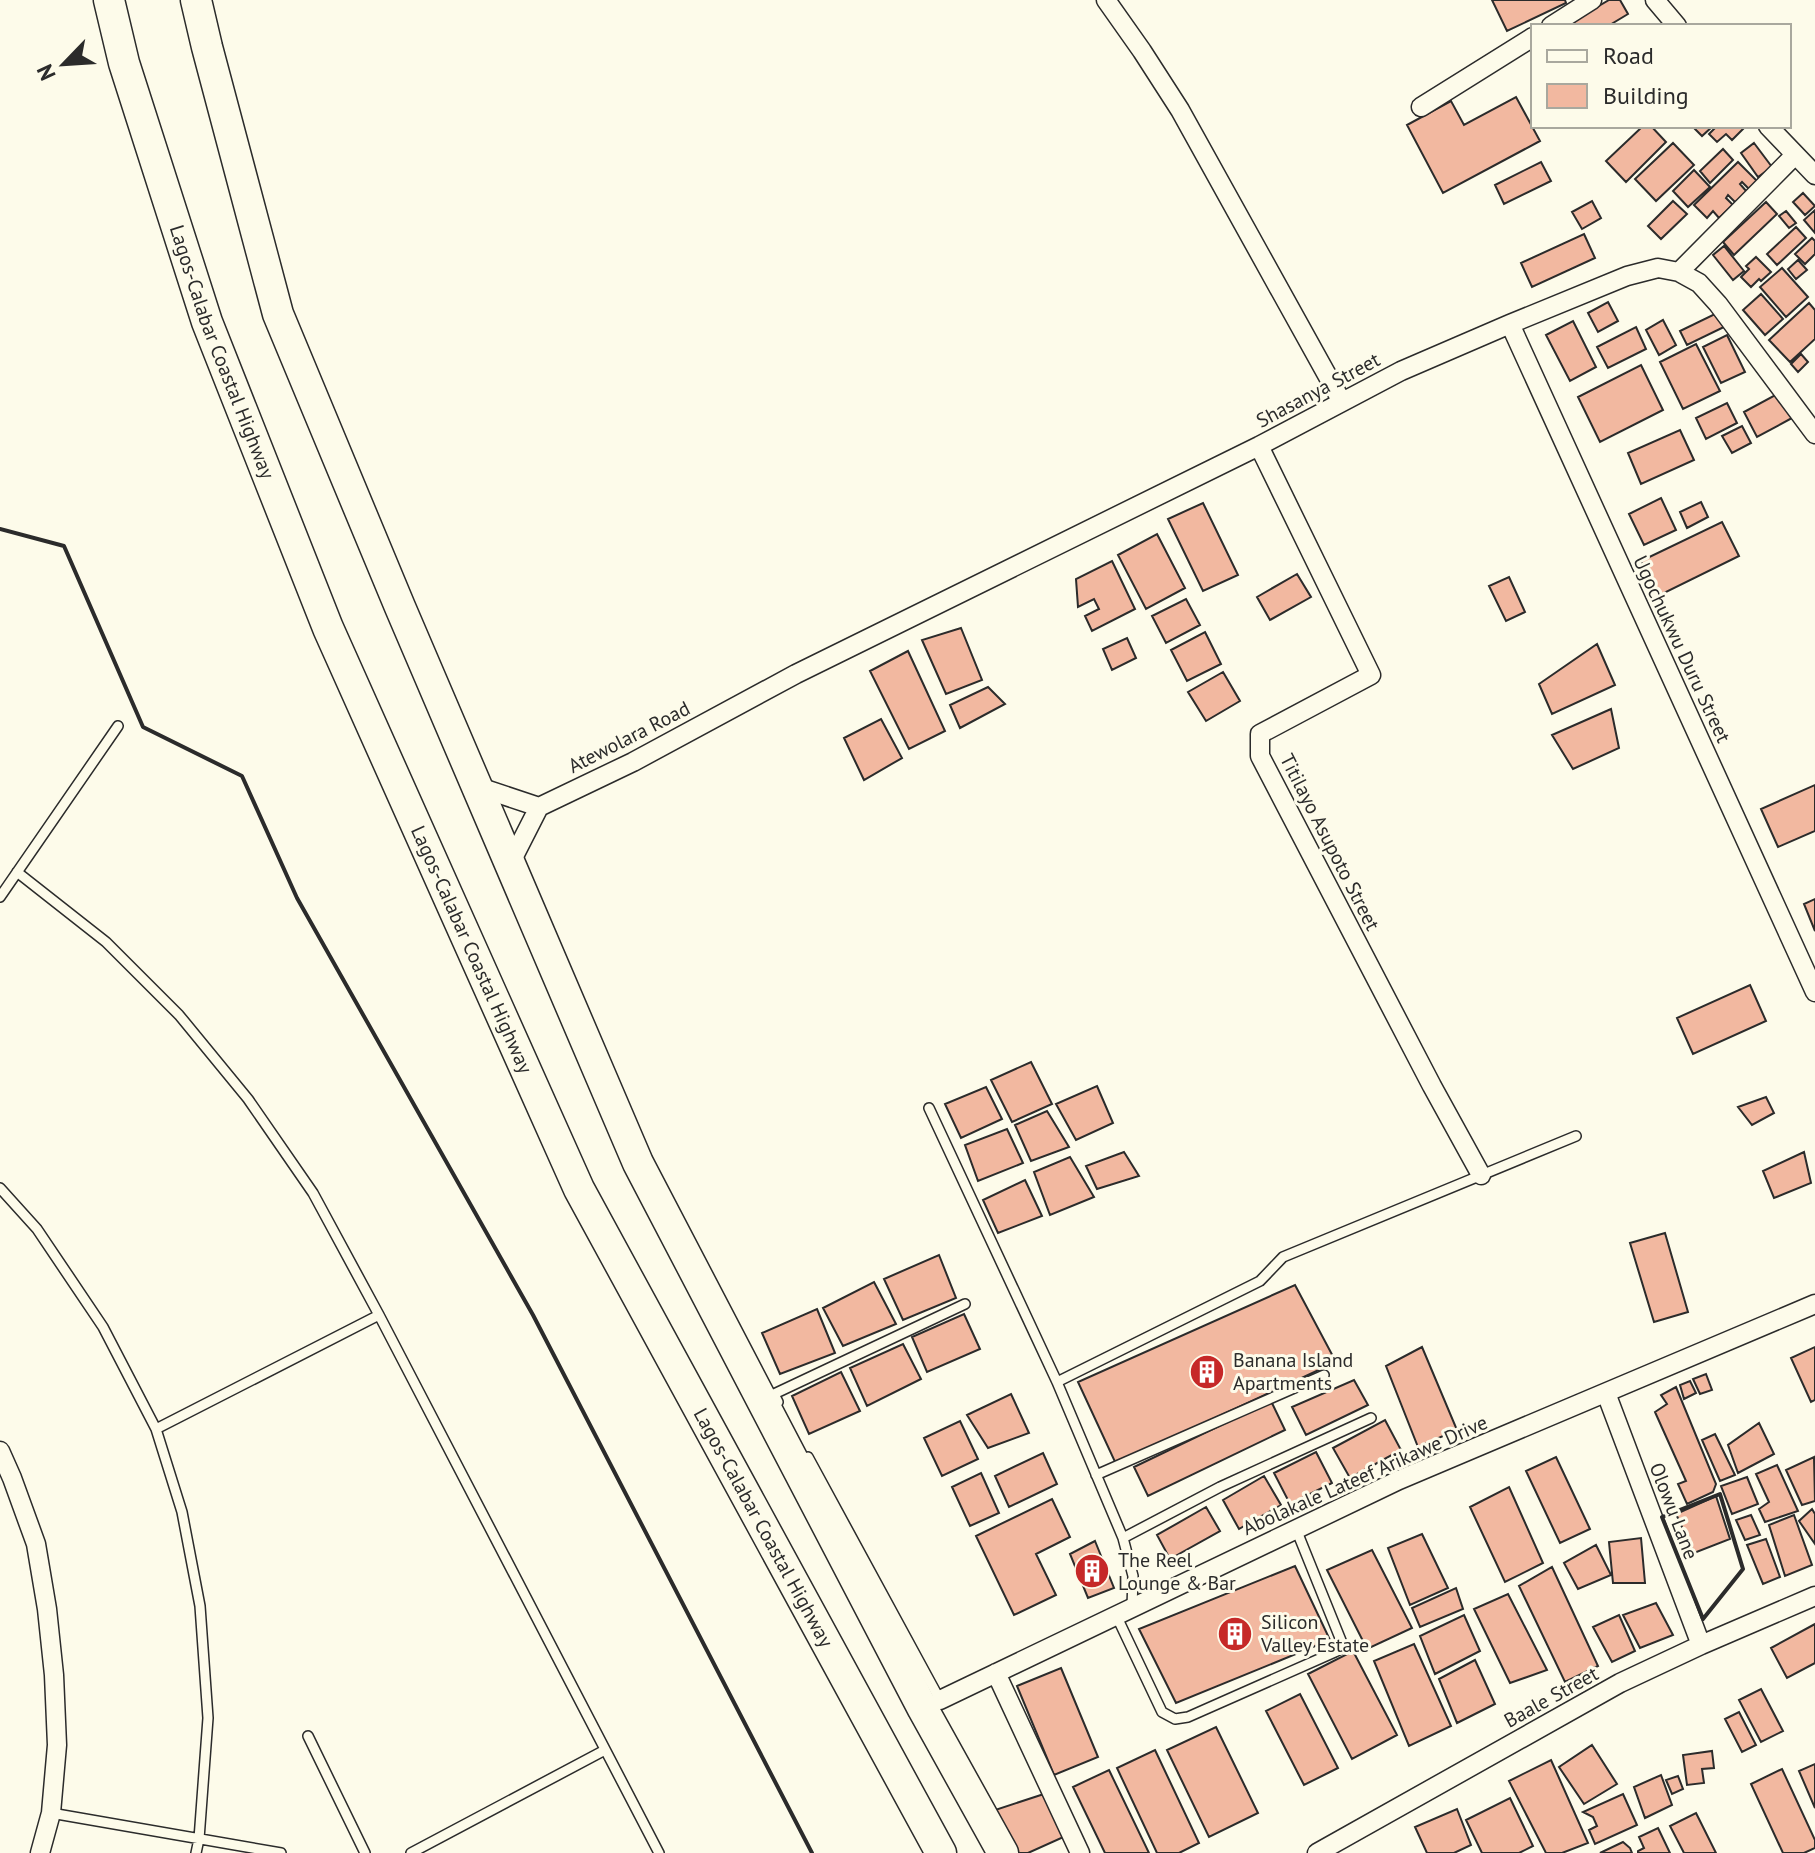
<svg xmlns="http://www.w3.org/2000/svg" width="1815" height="1853" viewBox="0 0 1815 1853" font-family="'PT Sans',sans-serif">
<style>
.building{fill:#f2b8a0;stroke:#2b2b2b;stroke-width:2}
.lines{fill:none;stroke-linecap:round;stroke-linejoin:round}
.service-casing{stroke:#2b2b2b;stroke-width:12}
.minor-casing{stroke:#2b2b2b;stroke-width:21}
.trunk-casing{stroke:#2b2b2b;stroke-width:33}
.service{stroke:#fdfbea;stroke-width:9}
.minor{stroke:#fdfbea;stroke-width:18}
.trunk{stroke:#fdfbea;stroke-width:30}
.wall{stroke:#2b2b2b;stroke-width:4}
.labels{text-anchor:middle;stroke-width:6;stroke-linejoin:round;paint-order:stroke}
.street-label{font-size:20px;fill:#2b2b2b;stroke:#fdfbea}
.poi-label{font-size:20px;fill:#2b2b2b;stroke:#fdfbea;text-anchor:start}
</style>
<rect width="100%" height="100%" fill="#fdfbea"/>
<path class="building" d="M1492,0H1565L1566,3L1507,31Z
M1609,0H1620L1628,14L1608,26H1565Z
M1516,97L1540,141L1443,193L1407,125L1451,101L1464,125Z
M1643,126H1651L1666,142L1626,182L1606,161Z
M1692,126H1713L1702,136Z
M1717,126H1746L1732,140L1726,134L1717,142L1709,134Z
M1673,143L1694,165L1656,201L1635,179Z
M1754,143L1772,167L1758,177L1741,153Z
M1723,149L1733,160L1710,183L1700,171Z
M1541,162L1551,181L1504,204L1495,185Z
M1738,162L1757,181L1749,189L1742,182L1740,184L1747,192L1736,203L1728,195L1726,198L1733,205L1719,218L1713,211L1707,218L1694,205Z
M1694,170L1710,187L1688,207L1673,191Z
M1803,193L1815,206L1805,215L1793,202Z
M1592,201L1601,218L1582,229L1572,212Z
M1673,201L1687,214L1661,239L1648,226Z
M1766,202L1777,214L1734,255L1723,242Z
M1815,210V233L1804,220Z
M1786,211L1796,223L1789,228L1779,216Z
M1796,227L1806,238L1777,265L1767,254Z
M1584,234L1595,258L1532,287L1521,263Z
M1812,238L1815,241V254L1805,264L1795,254Z
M1724,246L1744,271L1733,280L1713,255Z
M1756,257L1771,272L1761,281L1759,279L1751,287L1741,277L1749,269L1746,266Z
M1798,260L1807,270L1796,279L1788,269Z
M1782,268L1808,297L1786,317L1760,287Z
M1761,294L1783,319L1765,335L1743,310Z
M1608,302L1618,321L1598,332L1588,313Z
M1809,303L1815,310V339L1790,362L1769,340Z
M1719,312L1726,326L1687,345L1680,331Z
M1663,320L1676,345L1659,355L1646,330Z
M1573,321L1596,367L1570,381L1546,335Z
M1636,327L1646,349L1608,368L1597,347Z
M1727,335L1745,372L1721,383L1703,347Z
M1696,344L1720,391L1683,409L1660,362Z
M1801,354L1808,362L1798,372L1791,364Z
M1641,365L1663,410L1600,442L1578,397Z
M1779,393L1792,418L1757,437L1744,412Z
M1727,403L1737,423L1706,439L1696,418Z
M1742,426L1751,443L1732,453L1722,436Z
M1680,430L1694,460L1641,484L1628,453Z
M1661,498L1676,530L1644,545L1629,514Z
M1701,502L1708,517L1687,528L1680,512Z
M1203,503L1238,575L1203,591L1168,519Z
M1722,522L1739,556L1658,596L1641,561Z
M1157,534L1185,588L1146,609L1118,555Z
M1112,561L1135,609L1092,631L1085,616L1099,609L1094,599L1078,607L1076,579Z
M1297,574L1311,597L1270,620L1257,597Z
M1509,577L1525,612L1506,621L1489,586Z
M1186,599L1200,625L1166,643L1152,616Z
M1664,602L1669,611L1659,617L1654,607Z
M961,628L982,680L946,694L922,640Z
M1205,632L1221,664L1187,681L1171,650Z
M1127,638L1136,658L1112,670L1103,649Z
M1597,644L1615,685L1552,714L1539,684Z
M908,651L945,731L909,749L870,671Z
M1223,672L1240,701L1206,721L1188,692Z
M988,687L1005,704L960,728L950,705Z
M1611,709L1619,748L1573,769L1552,735Z
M881,719L902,758L864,780L844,738Z
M1815,785V831L1778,847L1761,809Z
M1815,899V931L1804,904Z
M1750,985L1766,1021L1693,1054L1677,1018Z
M1031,1062L1052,1104L1012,1122L991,1080Z
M1097,1086L1113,1123L1076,1140L1056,1104Z
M986,1087L1002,1119L961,1138L945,1104Z
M1766,1097L1774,1113L1752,1125L1738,1107Z
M1047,1111L1069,1147L1031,1161L1015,1125Z
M1007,1129L1023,1163L978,1181L965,1145Z
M1124,1152L1139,1176L1097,1189L1086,1166Z
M1804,1152L1811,1183L1774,1198L1763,1171Z
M1070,1157L1094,1197L1050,1215L1034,1172Z
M1025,1180L1042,1216L998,1233L983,1200Z
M1665,1233L1688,1312L1654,1322L1630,1243Z
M939,1255L956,1298L903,1320L884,1279Z
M874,1282L896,1324L843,1346L823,1308Z
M1295,1285L1336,1362L1116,1464L1078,1382Z
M817,1309L835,1353L780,1374L762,1333Z
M964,1314L980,1349L927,1372L912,1337Z
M903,1344L921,1379L867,1406L850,1368Z
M1422,1347L1457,1430L1418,1447L1386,1366Z
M1815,1347V1400L1811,1402L1791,1358Z
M841,1372L860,1411L809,1434L792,1396Z
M1706,1374L1712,1390L1700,1394L1693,1379Z
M1354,1380L1368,1405L1306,1435L1292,1407Z
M1690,1381L1696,1393L1684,1399L1680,1385Z
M1676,1387L1716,1484L1713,1492L1687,1504L1678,1484L1686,1481L1655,1412L1667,1404L1661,1395Z
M1011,1394L1029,1433L988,1448L967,1415Z
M1271,1401L1285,1430L1148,1496L1134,1467Z
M1385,1420L1401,1450L1350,1478L1333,1448Z
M960,1421L978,1459L942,1476L924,1438Z
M1759,1423L1774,1454L1738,1473L1728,1445Z
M1715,1434L1735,1475L1720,1481L1702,1440Z
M1316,1452L1332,1483L1290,1504L1274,1473Z
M1043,1453L1057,1484L1009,1507L995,1476Z
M1556,1457L1590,1529L1560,1543L1526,1471Z
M1814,1457L1815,1501L1802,1505L1786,1470Z
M1777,1465L1798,1511L1765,1522L1759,1509L1769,1502L1756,1474Z
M981,1473L999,1513L970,1526L952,1487Z
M1264,1476L1281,1505L1239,1529L1223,1500Z
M1747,1477L1758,1504L1732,1514L1721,1486Z
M1509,1487L1543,1563L1505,1582L1470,1507Z
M1716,1496L1730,1539L1694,1553L1676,1514Z
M1052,1499L1070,1537L1036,1554L1056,1595L1014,1615L976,1536Z
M1206,1507L1220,1531L1170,1559L1157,1535Z
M1812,1509L1815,1514V1544L1799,1521Z
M1751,1515L1760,1535L1745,1540L1736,1520Z
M1794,1515L1812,1565L1785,1576L1769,1525Z
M1422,1534L1448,1588L1410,1605L1388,1548Z
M1641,1538L1645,1583H1613L1609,1542Z
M1766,1539L1780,1577L1763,1584L1747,1545Z
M1095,1541L1114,1588L1088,1598L1070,1554Z
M1596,1545L1611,1575L1578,1589L1564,1563Z
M1372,1550L1412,1628L1367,1649L1327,1570Z
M1295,1566L1330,1640L1176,1703L1139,1629Z
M1552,1567L1598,1666L1565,1682L1519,1586Z
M1456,1588L1463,1609L1420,1627L1412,1608Z
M1508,1594L1547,1670L1510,1683L1474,1609Z
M1656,1603L1673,1635L1640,1648L1623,1615Z
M1464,1615L1480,1651L1435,1674L1420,1636Z
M1619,1615L1635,1651L1612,1662L1593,1627Z
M1815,1624V1663L1787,1678L1771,1648Z
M1414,1644L1451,1726L1409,1746L1374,1661Z
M1353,1651L1397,1735L1352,1759L1308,1674Z
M1475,1660L1495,1704L1457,1723L1439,1679Z
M1061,1668L1098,1757L1054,1775L1017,1686Z
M1761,1689L1783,1731L1761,1742L1739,1700Z
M1300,1694L1338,1768L1304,1785L1266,1711Z
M1739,1712L1756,1745L1742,1752L1725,1719Z
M1216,1727L1258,1813L1209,1837L1167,1750Z
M1592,1745L1617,1784L1584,1804L1559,1767Z
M1155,1750L1199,1843L1179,1853H1157L1117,1768Z
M1712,1751L1714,1768L1702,1769L1704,1783L1687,1785L1683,1755Z
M1551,1760L1588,1843L1562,1853H1546L1509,1781Z
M1815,1764V1808L1799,1771Z
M1782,1769L1815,1840V1848L1804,1853H1783L1751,1784Z
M1109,1770L1149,1853H1105L1073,1787Z
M1661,1775L1672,1805L1645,1818L1634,1787Z
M1678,1776L1683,1789L1672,1794L1666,1780Z
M1050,1792L1068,1835L1028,1853H1015L989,1812Z
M1623,1794L1637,1825L1595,1844L1589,1830L1597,1826L1593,1817L1583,1812Z
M1510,1798L1533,1846L1519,1853H1482L1466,1820Z
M1457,1809L1471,1845L1454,1853H1427L1415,1827Z
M1696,1813L1716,1853H1684L1670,1826Z
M1658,1828L1670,1853H1638V1851L1644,1848L1639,1837Z
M1623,1842L1630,1848L1632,1853H1600Z"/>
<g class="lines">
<g class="service-casing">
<path id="service" d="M17,872L106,942L179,1015L248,1099L313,1193L379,1315L659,1853
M0,897L118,726
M929,1108L1057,1382L1123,1538L1133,1576L1132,1608
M0,1188L37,1229L103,1327L156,1429L182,1512L200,1606L208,1718L199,1839L196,1853
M1057,1382L1260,1281L1283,1257L1576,1136
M778,1402L774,1394L965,1304
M156,1429L379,1315
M808,1457L940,1700
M1096,1475L1324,1375
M1123,1538L1220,1487L1371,1418
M1116,1615L1162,1712L1175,1719L1188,1717L1335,1652L1341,1649L1342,1643L1296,1529
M308,1736L365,1853
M51,1813L281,1853
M411,1853L605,1750"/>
</g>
<g class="minor-casing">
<path id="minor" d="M1106,0L1142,51L1180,110L1342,402
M1655,0L1677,26
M1551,26L1592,0
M1421,107L1533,37
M1768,126L1815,175
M1679,272L1795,155
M1510,324L1815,992
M1259,446L1371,675L1260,734V756L1432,1086L1481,1175
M476,786L539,807L633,762L796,674L1259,446L1401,371L1510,324L1627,276L1658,268L1679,272L1699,283L1718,304L1815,434
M510,864L539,807
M1606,1393L1701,1645
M0,1451L12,1478L36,1544L47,1609L54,1675L57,1745L51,1813L40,1853
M996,1673L1080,1853
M940,1700L1399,1480L1815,1304
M1317,1853L1620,1683L1701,1645L1815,1596"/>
</g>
<g class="trunk-casing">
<g id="trunk">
<path id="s1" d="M109,0L124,63L207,322L328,628L579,1189L941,1853"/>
<path d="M196,0L207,47L278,314L400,607L638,1163L923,1709L1003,1853"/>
</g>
</g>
<use href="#service" class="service"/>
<use href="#minor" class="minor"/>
<use href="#trunk" class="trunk"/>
<path class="wall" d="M0,529L64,546L143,727L242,776L297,898L533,1315L812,1853
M1720,1494L1743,1569L1703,1619L1662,1517Z"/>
</g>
<defs>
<g id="building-disc" transform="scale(1.8)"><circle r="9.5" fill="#c62828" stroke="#fdfbea"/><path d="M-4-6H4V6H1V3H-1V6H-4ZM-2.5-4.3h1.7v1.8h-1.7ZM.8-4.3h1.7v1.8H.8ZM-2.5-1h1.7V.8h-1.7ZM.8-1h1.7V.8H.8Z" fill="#fff"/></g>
</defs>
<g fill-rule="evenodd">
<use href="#building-disc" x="1207" y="1372"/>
<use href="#building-disc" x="1092" y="1571"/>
<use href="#building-disc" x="1235" y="1634"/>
</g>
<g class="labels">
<g class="street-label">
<text dy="7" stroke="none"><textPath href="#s1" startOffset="370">Lagos-Calabar Coastal Highway</textPath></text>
<text transform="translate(1318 390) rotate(-28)" y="7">Shasanya Street</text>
<text transform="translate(1682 649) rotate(65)" y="7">Ugochukwu Duru Street</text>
<text transform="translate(629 737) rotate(-27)" y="7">Atewolara Road</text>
<text transform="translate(1330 842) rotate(63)" y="7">Titilayo Asupoto Street</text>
<text dy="7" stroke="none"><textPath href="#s1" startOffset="1018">Lagos-Calabar Coastal Highway</textPath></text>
<text transform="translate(1365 1475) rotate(-24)" y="7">Abolakale Lateef Arikawe Drive</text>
<text transform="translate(1674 1511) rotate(69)" y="7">Olowu Lane</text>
<text dy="7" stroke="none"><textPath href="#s1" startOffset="1666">Lagos-Calabar Coastal Highway</textPath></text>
<text transform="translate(1551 1697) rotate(-29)" y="7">Baale Street</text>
</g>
<g class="poi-label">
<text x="1233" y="1367">Banana Island<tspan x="1233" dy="23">Apartments</tspan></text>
<text x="1118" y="1567">The Reel<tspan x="1118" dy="23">Lounge &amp; Bar</tspan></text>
<text x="1261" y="1629">Silicon<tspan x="1261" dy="23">Valley Estate</tspan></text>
</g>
</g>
<rect x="1531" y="24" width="260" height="104" fill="#fdfbea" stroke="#a9a89e" stroke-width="2"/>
<rect x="1547" y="50" width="40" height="12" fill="#fdfbea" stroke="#a9a89e" stroke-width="2"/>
<text x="1603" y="64" font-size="24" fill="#2b2b2b">Road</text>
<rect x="1547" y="84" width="40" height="24" fill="#f2b8a0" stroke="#a9a89e" stroke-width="2"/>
<text x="1603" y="104" font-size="24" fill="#2b2b2b">Building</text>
<g transform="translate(64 64) rotate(245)" stroke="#fdfbea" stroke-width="6" paint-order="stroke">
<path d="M0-6L14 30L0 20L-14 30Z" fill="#2b2b2b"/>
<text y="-12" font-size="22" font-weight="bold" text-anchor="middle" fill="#2b2b2b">N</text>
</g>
</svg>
